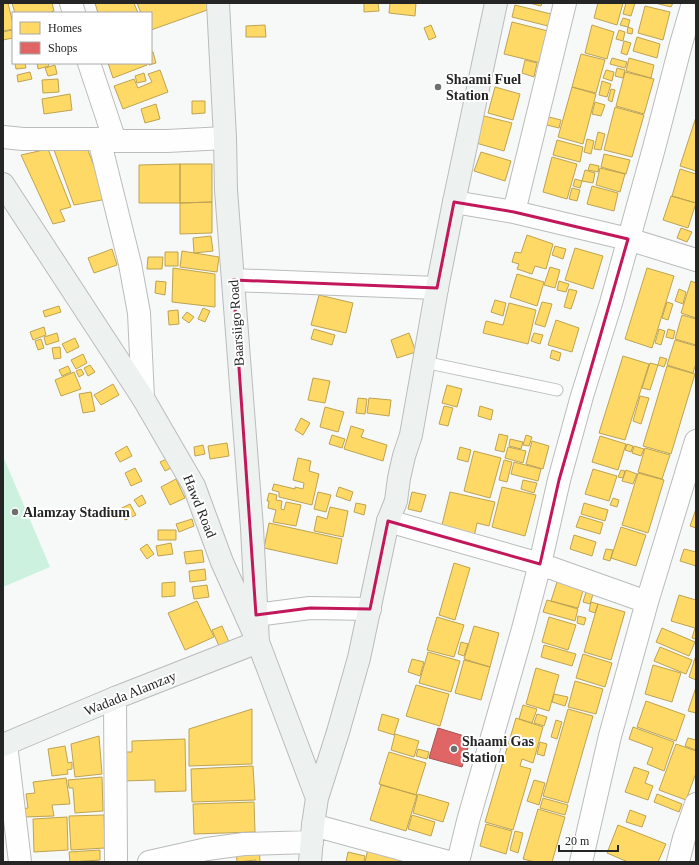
<svg xmlns="http://www.w3.org/2000/svg" width="699" height="865" viewBox="0 0 699 865" font-family="'Times New Roman',serif">
<style>
.green{fill:#cdf1df}
.homes{fill:#ffd966;stroke:#bda352}
.shops{fill:#e06666;stroke:#a85252}
.lines{fill:none;stroke-linecap:round;stroke-linejoin:round}
.lane-casing{stroke:#babcbb;stroke-width:13}
.street-casing{stroke:#babcbb;stroke-width:24}
.secondary-casing{stroke:#babcbb;stroke-width:24}
.lane{stroke:#fefefe;stroke-width:11}
.street{stroke:#fefefe;stroke-width:22}
.secondary{stroke:#edf1f0;stroke-width:22}
.marked{fill:none;stroke:#c2185b;stroke-width:3;stroke-linejoin:round}
.poi-dot{fill:#6e6f6e;stroke:#fff;stroke-width:1.5}
.labels{text-anchor:middle;stroke-width:4;stroke-linejoin:round;paint-order:stroke}
.poi-label{font-size:14px;font-weight:bold;fill:#242524;stroke:#fff;text-anchor:start}
.street-label{font-size:14px;fill:#242524;stroke:#fff}
</style>
<rect width="100%" height="100%" fill="#f7f9f8"/>
<path class="green" d="M3,456L50,567L3,587Z"/>
<path class="homes" d="M8,3L13,24V29L3,31V4Z
M12,3H52L54,11L48,13H15Z
M95,3H134L138,13H98Z
M137,3H208L210,9L151,30V13H141Z
M364,3H378L379,11L364,12Z
M390,3H416L415,16L389,13Z
M529,3H542L541,6Z
M598,3H623L617,25L594,18Z
M626,3H635L631,16L623,14Z
M655,3H673L671,7Z
M515,5L551,14L548,26L512,17Z
M645,6L670,12L663,40L638,33Z
M623,18L630,20L628,27L620,25Z
M512,22L548,31L541,63L504,54Z
M265,25L266,37H246V26Z
M431,25L436,37L429,40L424,28Z
M592,25L614,32L607,59L585,53Z
M628,27L633,29L632,34L627,33Z
M12,30L13,38L3,40V32Z
M619,30L625,32L623,41L616,39Z
M637,37L660,44L657,58L633,51Z
M624,41L631,43L627,55L621,53Z
M151,52H153L156,63L149,65V63H151Z
M581,54L605,60L596,93L572,87Z
M612,58L627,62L625,68L610,64Z
M629,58L654,65L651,78L626,71Z
M525,60L537,63L534,77L522,73Z
M15,63H25L26,68L16,69Z
M37,63H48L49,66L38,69Z
M108,63H147V65L113,78Z
M55,65L57,74L48,76L45,68Z
M617,68L625,70L623,78L615,76Z
M160,70L168,92L123,109L114,86L134,79L138,88L152,82L148,74Z
M606,70L614,72L612,81L603,78Z
M30,72L32,79L18,82L17,75Z
M625,72L654,79L644,114L616,106Z
M144,73L146,81L137,83L135,76Z
M58,79L59,92L43,93L42,80Z
M602,81L611,84L607,97L599,95Z
M495,87L520,94L513,120L488,113Z
M572,87L596,94L583,144L558,137Z
M611,89L615,90L612,102L608,100Z
M70,94L72,110L44,114L42,99Z
M192,101H205V113L192,114Z
M595,102L605,105L601,116L592,114Z
M156,104L160,119L145,123L141,109Z
M615,107L644,115L632,157L604,150Z
M484,116L512,123L504,151L476,143Z
M545,116L561,120L559,128L543,124Z
M696,117V171L680,166Z
M598,132L605,134L601,150L594,149Z
M587,139L594,141L591,154L584,152Z
M557,140L583,147L580,162L553,155Z
M85,143L107,199L74,205L54,150Z
M48,149L71,207L60,210L65,221L53,224L21,155Z
M481,152L511,161L505,181L474,171Z
M604,154L630,160L626,174L601,167Z
M552,157L577,164L567,199L543,192Z
M180,164H212V202L180,203Z
M180,164V203H139V165Z
M590,164L599,166L598,172L588,170Z
M600,168L625,174L620,192L596,185Z
M680,169L696,174V203L672,196Z
M585,170L595,173L593,183L582,181Z
M575,179L582,181L580,188L573,186Z
M592,186L618,193L614,211L587,204Z
M572,188L580,190L577,201L569,199Z
M671,196L696,203L688,228L663,220Z
M212,202V233L180,234V203Z
M681,228L692,232L687,242L677,238Z
M527,235L553,244L546,269L535,266L532,274L517,269L519,264L512,262L515,252L521,253Z
M211,236L213,251L194,253L193,238Z
M555,246L566,249L563,259L552,255Z
M575,248L603,256L593,289L565,280Z
M112,249L117,265L94,273L88,258Z
M182,251L219,257L217,272L180,267Z
M165,252H178V266H165Z
M148,257H163L162,269H147Z
M550,267L560,270L555,288L544,285Z
M173,268L215,274V307L172,302Z
M647,268L674,276L652,348L625,339Z
M517,274L544,282L537,306L510,297Z
M156,281L166,282L165,295L155,293Z
M559,281L569,284L566,292L557,290Z
M691,281L696,283V318L681,313Z
M569,289L577,291L571,309L564,307Z
M679,289L686,292L683,304L675,301Z
M319,295L353,303L346,333L311,325Z
M495,300L506,303L503,316L491,312Z
M542,302L552,304L545,327L535,324Z
M667,302L673,304L668,320L662,318Z
M509,303L536,310L528,344L483,333L486,321L503,325Z
M59,306L61,312L45,317L43,311Z
M203,308L210,311L205,322L198,319Z
M178,310L179,324L169,325L168,311Z
M187,312L194,317L189,323L182,318Z
M682,315L696,319V345L675,339Z
M556,320L579,328L572,352L548,345Z
M44,327L46,335L33,340L30,332Z
M314,329L335,335L332,345L311,339Z
M659,329L665,331L661,345L655,343Z
M668,329L675,331L673,339L666,337Z
M57,333L59,341L46,345L44,337Z
M409,333L416,352L397,358L391,340Z
M534,333L543,335L540,344L531,341Z
M75,338L79,347L67,353L62,344Z
M41,339L44,348L38,350L35,341Z
M675,340L696,346V363L693,373L667,365Z
M60,347L61,358L54,359L52,348Z
M552,350L561,353L559,361L550,358Z
M83,354L87,363L76,369L71,360Z
M623,356L649,364L625,440L599,433Z
M660,357L667,359L664,367L658,365Z
M650,363L658,365L650,390L642,388Z
M90,365L95,372L88,376L84,368Z
M68,366L71,372L62,376L59,370Z
M667,366L695,374L671,454L643,446Z
M81,369L84,374L79,377L76,371Z
M74,372L81,389L61,396L55,380Z
M313,378L330,381L325,403L308,400Z
M113,384L119,395L101,405L94,395Z
M447,385L462,389L457,407L442,403Z
M91,392L95,411L83,413L79,394Z
M640,396L649,398L641,424L633,421Z
M358,398L367,399L365,414L356,413Z
M369,398L391,400L389,416L367,413Z
M444,406L453,408L448,426L439,424Z
M480,406L493,410L491,420L478,416Z
M325,407L344,412L338,432L320,427Z
M301,418L310,423L303,435L295,430Z
M351,426L364,430L361,437L387,445L383,461L344,449Z
M499,434L508,436L504,452L495,450Z
M332,435L345,439L342,448L329,444Z
M526,435L532,437L529,446L523,445Z
M600,436L626,444L618,470L592,462Z
M510,439L523,442L521,449L509,446Z
M532,441L549,446L543,469L526,464Z
M227,443L229,456L210,459L208,446Z
M627,444L633,446L631,452L625,450Z
M203,445L205,454L195,456L194,447Z
M127,446L132,456L120,462L115,453Z
M634,446L644,449L641,456L632,453Z
M460,447L471,450L468,462L457,459Z
M508,447L526,451L523,463L505,458Z
M645,448L670,455L662,479L638,472Z
M474,451L501,458L490,498L464,491Z
M298,458L311,461L309,471L319,474L312,505L279,497V492L272,490L274,484L295,489V487L303,489L304,483L293,480Z
M167,459L171,468L165,471L160,462Z
M504,460L512,462L507,482L499,480Z
M514,462L541,469L538,481L511,474Z
M135,468L142,481L131,486L125,473Z
M593,469L617,476L609,501L585,494Z
M621,470L625,471L623,478L618,477Z
M626,470L637,474L633,484L622,481Z
M638,473L664,480L648,533L622,525Z
M176,479L185,498L170,505L161,487Z
M523,480L537,483L534,493L521,489Z
M339,487L353,492L350,501L336,496Z
M502,487L536,495L525,536L492,527Z
M318,492L331,495L326,512L314,509Z
M412,492L426,495L421,512L408,509Z
M450,492L495,502L489,526L477,523L474,537L441,529Z
M269,493L277,495L276,500L282,501L281,509L284,510L286,502L301,505L296,526L273,522L276,510L268,508L269,501H267Z
M142,495L146,503L139,507L134,500Z
M613,498L619,500L617,507L610,505Z
M356,503L366,505L364,515L354,512Z
M584,503L608,510L605,521L581,514Z
M130,504L136,515L125,520L120,509Z
M330,507L348,511L343,537L314,531L317,516L327,519Z
M696,509V528L690,526Z
M580,516L603,523L600,534L576,527Z
M192,519L194,526L179,532L176,524Z
M269,523L342,539L337,564L264,548Z
M621,527L646,535L636,566L611,558Z
M158,530H176V540H158Z
M574,535L596,542L592,556L570,549Z
M171,543L173,554L158,556L156,546Z
M147,544L154,554L147,559L140,549Z
M606,549L613,550L610,561L603,559Z
M684,549L696,552V566L680,561Z
M202,550L204,562L186,564L184,552Z
M454,563L470,568L455,620L439,615Z
M205,569L206,580L190,582L189,571Z
M558,579L584,587L578,608L551,601Z
M175,582V596L162,597V583Z
M207,585L209,597L194,599L192,587Z
M587,589L594,591L590,604L583,602Z
M679,595L696,600V639L692,638L695,628L671,621Z
M547,600L578,609L575,621L543,612Z
M197,601L214,637L185,650L168,613Z
M591,602L598,604L595,613L589,611Z
M598,604L625,612L611,660L584,652Z
M578,616L586,618L584,625L577,623Z
M437,617L464,625L454,657L427,650Z
M549,617L576,625L568,650L542,642Z
M222,626L229,642L219,646L212,630Z
M474,626L499,633L490,667L464,659Z
M662,628L695,642L689,656L656,642Z
M461,642L468,644L464,656L458,654Z
M544,645L576,654L572,666L541,657Z
M660,647L692,660L686,674L654,661Z
M428,652L460,661L451,692L419,683Z
M583,654L612,663L605,687L576,678Z
M696,655V680L689,677Z
M412,659L424,662L420,676L408,672Z
M464,660L490,667L481,700L455,693Z
M653,665L681,673L672,702L645,694Z
M536,668L559,675L549,711L526,704Z
M575,681L603,689L596,714L568,707Z
M416,685L449,694L440,726L406,716Z
M696,687V713L688,711Z
M554,694L568,697L565,706L552,702Z
M646,701L685,715L676,741L637,727Z
M523,705L537,709L532,723L519,719Z
M252,709V764L189,766V729Z
M568,709L593,716L568,803L543,796Z
M382,714L399,719L394,735L378,730Z
M537,714L547,717L544,726L534,723Z
M516,718L543,727L533,763L522,759L520,766L531,769L513,830L485,822Z
M556,720L562,722L557,739L551,737Z
M633,727L674,742L664,771L647,764L653,748L629,739Z
M395,734L419,741L414,757L391,750Z
M99,736L102,774L75,777L71,744Z
M688,738L696,740V750L685,746Z
M185,739L186,791L155,792V780L123,781V752H132V741Z
M540,742L547,744L544,756L537,754Z
M676,744L696,751V773L686,800L659,790Z
M65,746L68,763L72,762V769L67,770L68,774L52,776L48,749Z
M418,749L429,752L427,759L416,756Z
M389,752L426,763L416,795L379,784Z
M253,766L255,800L192,802L191,769Z
M634,767L649,772L645,783L653,786L648,800L625,792Z
M102,777L103,811L75,813L73,788H69L68,780Z
M66,778L70,804L52,805L54,816L23,817L22,809L28,808L26,794L35,793L33,782Z
M534,780L545,783L539,805L527,801Z
M381,785L417,795L406,831L370,820Z
M418,794L449,803L443,822L413,813Z
M657,794L682,804L679,812L654,802Z
M543,798L568,805L565,815L540,808Z
M254,802L255,832L194,834L193,804Z
M538,809L565,817L552,862H535L523,859Z
M630,810L646,816L642,827L626,822Z
M104,815L105,848L71,850L69,816Z
M412,815L435,822L431,836L408,829Z
M67,817L68,850L34,852L33,819Z
M486,824L512,831L506,854L480,846Z
M618,825L666,844L658,862H628L607,853Z
M515,831L523,833L518,853L510,850Z
M259,846L260,862H256V860L237,862L236,848Z
M368,849L422,862H365Z
M100,850V860L70,862L69,852Z
M348,852L365,856L364,862H346Z"/>
<path class="shops" d="M438,728L471,738L462,767L429,758Z"/>
<g class="lines">
<g class="lane-casing">
<path id="lane" d="M424,362L557,390"/>
</g>
<g class="street-casing">
<path id="street" d="M71,3L74,13
M89,63L115,141
M3,137L23,139H99L115,141H167L225,138
M99,139L130,264L139,313L143,398
M454,202L514,212L628,239L696,260
M514,212L565,3
M233,280L437,288
M388,521L540,564L647,602
M256,615L310,608L370,609
M115,698L116,862
M6,744L20,862
M313,825L449,862
M149,862L207,849L244,844L312,842
M458,862L468,821L523,629L540,564L559,480L582,396L611,303L654,148L681,44L693,3
M581,862L610,736L647,602L696,441
M678,862L684,838L696,804"/>
</g>
<g class="secondary-casing">
<path id="secondary" d="M3,184L143,398L194,486L222,562L258,642L317,798L313,825L310,862
M3,745L115,698L258,642L252,528L226,190L225,138L218,3
M317,798L338,732L359,658L388,521L396,501L399,478L404,456L411,435L437,288L454,202L496,3"/>
</g>
<use href="#lane" class="lane"/>
<use href="#street" class="street"/>
<use href="#secondary" class="secondary"/>
</g>
<path class="marked" d="M454,202L514,212L628,239L559,480L540,564L388,521L370,609L310,608L256,615L233,280L437,288Z"/>
<g class="poi-dot">
<circle cx="438" cy="87" r="4"/>
<circle cx="15" cy="512" r="4"/>
<circle cx="454" cy="749" r="4"/>
</g>
<g class="labels">
<g class="poi-label">
<text x="446" y="84">Shaami Fuel<tspan x="446" dy="16">Station</tspan></text>
<text x="23" y="517">Alamzay Stadium</text>
<text x="462" y="746">Shaami Gas<tspan x="462" dy="16">Station</tspan></text>
</g>
<g class="street-label">
<text transform="translate(236 323) rotate(-94)" y="5">Baarsiigo Road</text>
<text transform="translate(200 506) rotate(68)" y="5">Hawd Road</text>
<text transform="translate(130 693) rotate(-22)" y="5">Wadada Alamzay</text>
</g>
</g>
<rect width="699" height="865" fill="none" stroke="#242524" stroke-width="8"/>
<rect x="12" y="12" width="140" height="52" fill="#ffffff" stroke="#a7a8a7"/>
<rect x="20" y="22" width="20" height="12" fill="#ffd966" stroke="#a7a8a7"/>
<text x="48" y="32" font-size="12" fill="#242524">Homes</text>
<rect x="20" y="42" width="20" height="12" fill="#e06666" stroke="#a7a8a7"/>
<text x="48" y="52" font-size="12" fill="#242524">Shops</text>
<path d="M559 845v6h59v-6" fill="none" stroke="#242524" stroke-width="2"/>
<text x="565" y="845" font-size="12" fill="#242524" stroke="#ffffff" stroke-width="3" paint-order="stroke">20 m</text>
</svg>
